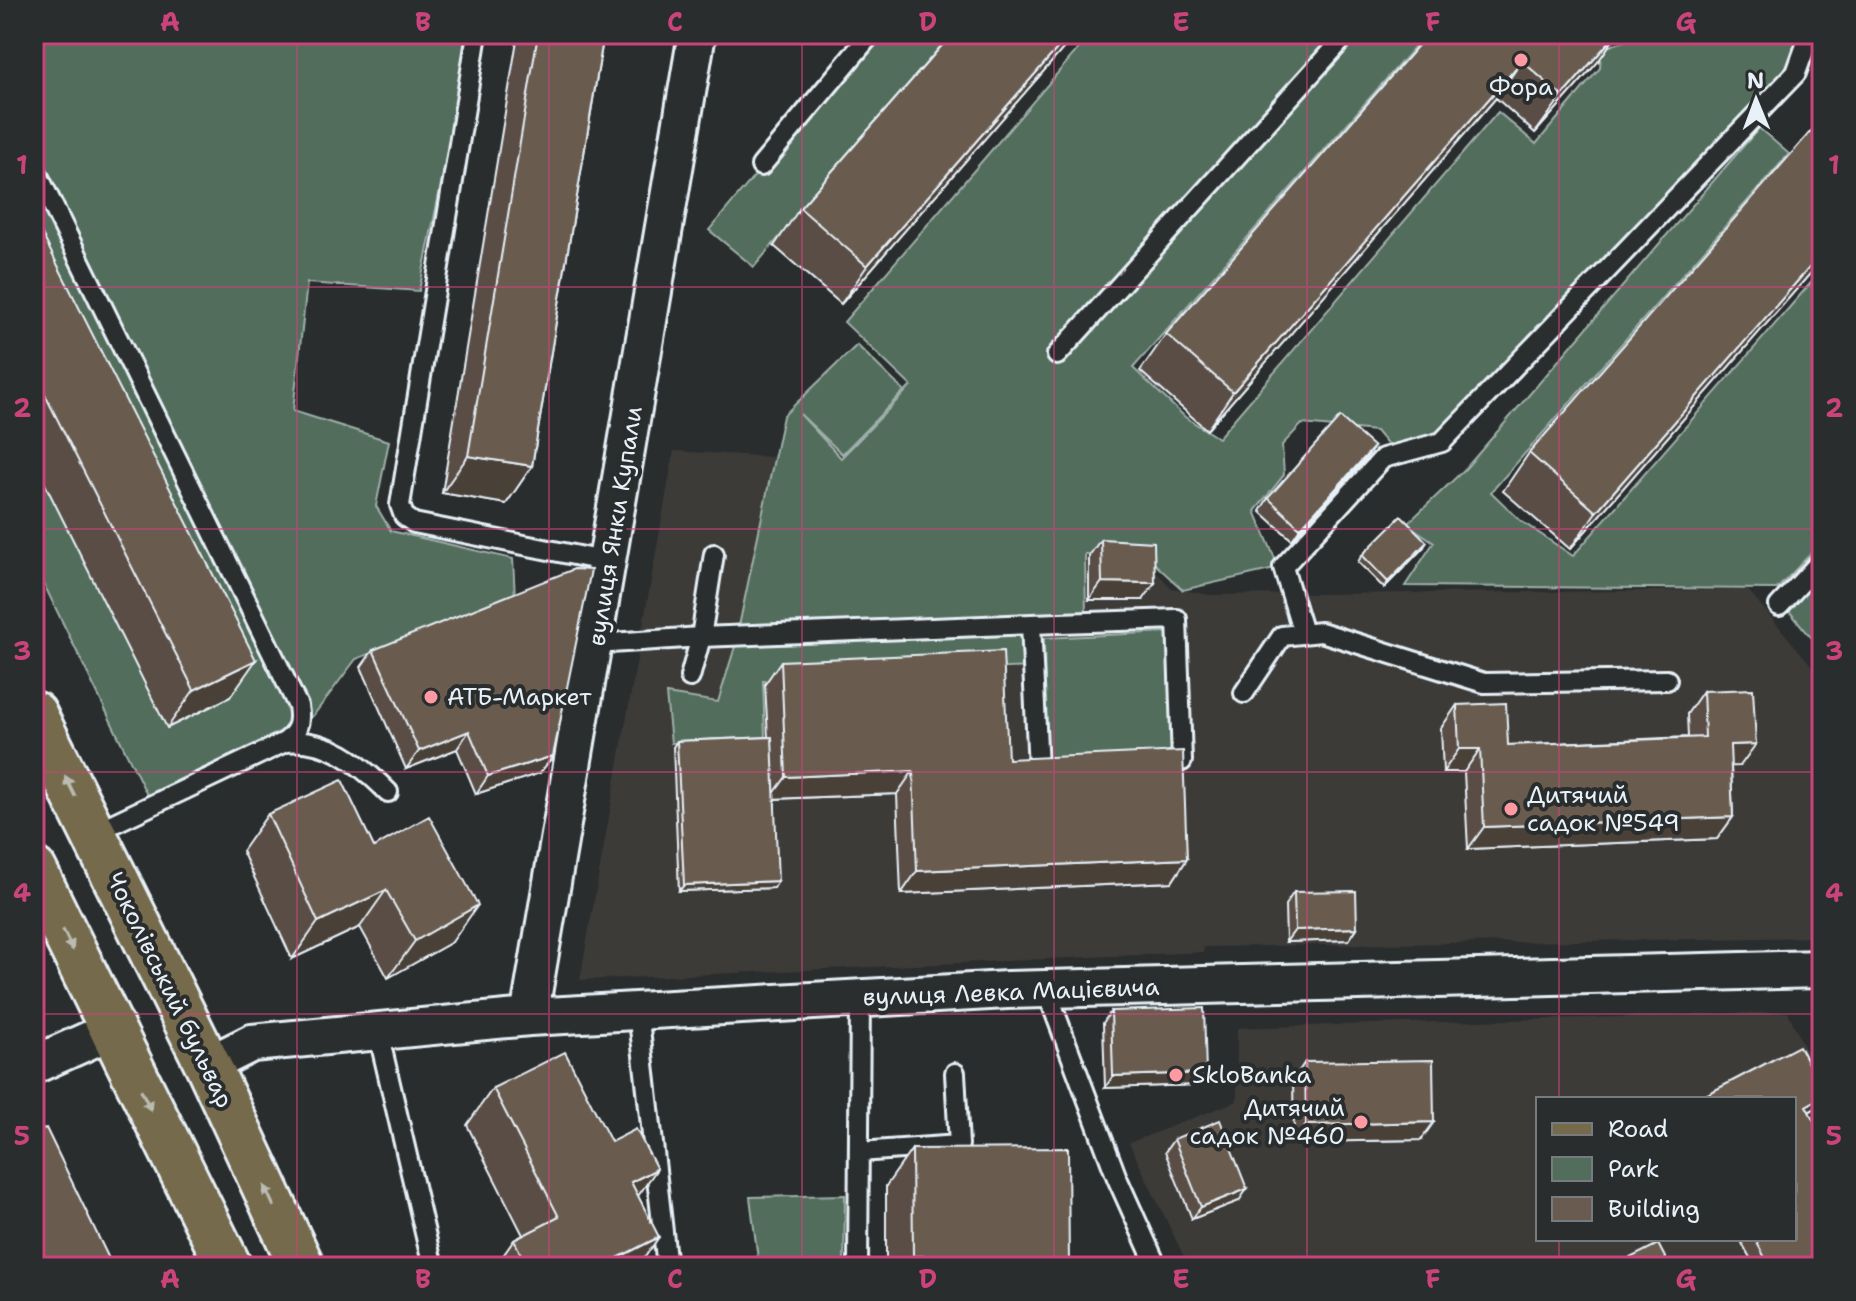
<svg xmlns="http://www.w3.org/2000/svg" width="1856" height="1301" viewBox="0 0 1856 1301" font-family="'Shantell Sans',sans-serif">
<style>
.built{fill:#3d3b38;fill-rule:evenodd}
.green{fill:#536d5c;stroke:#9eafaa;stroke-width:2}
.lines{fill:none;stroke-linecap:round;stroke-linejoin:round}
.service-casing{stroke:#e8f1f8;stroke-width:24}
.minor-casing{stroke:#e8f1f8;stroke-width:42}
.primary-casing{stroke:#e8f1f8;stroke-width:50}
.service{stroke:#2a2d2e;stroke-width:18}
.minor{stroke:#2a2d2e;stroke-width:36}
.primary{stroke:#756b4b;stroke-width:44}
.wall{fill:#5a4e45;stroke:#e8f1f8;stroke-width:2}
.shaded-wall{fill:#4a4038;stroke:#e8f1f8;stroke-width:2}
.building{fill:#695b50;stroke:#e8f1f8;stroke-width:2}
.oneway{fill:#babbb3}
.grid{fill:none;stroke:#ca437a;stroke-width:2;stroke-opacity:0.55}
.poi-dot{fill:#ff9aa2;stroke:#2a2d2e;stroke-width:3}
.labels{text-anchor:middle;stroke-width:8;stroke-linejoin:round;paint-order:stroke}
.poi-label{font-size:24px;fill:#e8f1f8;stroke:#2a2d2e;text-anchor:start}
.street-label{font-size:24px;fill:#e8f1f8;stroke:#2a2d2e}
.neatline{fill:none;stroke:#ca437a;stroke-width:3}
.grid-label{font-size:26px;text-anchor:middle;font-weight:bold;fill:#ca437a}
</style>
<rect width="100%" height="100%" fill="#2a2d2e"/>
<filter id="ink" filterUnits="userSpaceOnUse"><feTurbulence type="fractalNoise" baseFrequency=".0125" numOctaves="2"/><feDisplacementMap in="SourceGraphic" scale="16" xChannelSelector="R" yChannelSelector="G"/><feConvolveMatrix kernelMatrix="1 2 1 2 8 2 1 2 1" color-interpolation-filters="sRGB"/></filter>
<g filter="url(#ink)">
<path class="built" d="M674,451L1070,475L1171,588L1209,595L1748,590L1822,678V937L1204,947L1203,952L580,980Z
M1788,1012L1822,1086V1267H1189L1129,1143L1237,1101V1028ZM1538,1099H1794V1239H1538Z"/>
<path class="green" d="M34,34H472L419,291L307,283L293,411L389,441L376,506L391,531L513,559L515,598L356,659L313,716L147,795L34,564Z
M874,34H951L754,267L709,230Z
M1091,34L1425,35L1133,368L1185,417L1218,438L1498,112L1536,144L1600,68L1601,49L1645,34H1806L1792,71L1440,435L1392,450L1376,431L1302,424L1282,445L1284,475L1255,511L1279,568L1183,590L1145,555L1085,554L1086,617L738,631L783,416L857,345L904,391L842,454L800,414L841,458L911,386L844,322Z
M1759,128L1789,154L1491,492L1521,521L1573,556L1822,270V542L1777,589L1405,586L1434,542L1407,524L1466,468Z
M1822,575V650L1789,611Z
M1026,628L1029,667L763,681L765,738L671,743L666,694L718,702L737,640Z
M1168,632L1176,757L1046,763L1044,638Z
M845,1195L844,1267H759L750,1197Z"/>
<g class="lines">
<g class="service-casing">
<path id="service" d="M477,34L400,505L404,516L414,523L609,562
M761,166L871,34
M34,167L298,706C301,723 298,732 285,742L93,833
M1057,355L1347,34
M1779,606L1822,560
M1031,624L1177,619L1182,761L1170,762
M1303,633L1283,567L1383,458L1442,442L1796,73L1810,34
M595,644L701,637L1031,624L1038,769L1049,768
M690,677L701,637L714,554
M1244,693L1282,636L1321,632L1484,683L1667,680
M285,742C328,737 360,764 388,792
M1046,989L1117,1178L1157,1267
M638,1011L667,1267
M378,1032L433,1267
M859,1152L959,1145L955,1073
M858,1267L860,998"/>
</g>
<g class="minor-casing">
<path id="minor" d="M529,1017L697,34
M34,1065L112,1030
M208,1065L252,1043L529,1017L1007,990L1822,969"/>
</g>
<g class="primary-casing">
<path id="primary" d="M34,714L208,1065L302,1267
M34,870L229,1267"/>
</g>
<use href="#service" class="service"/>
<use href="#minor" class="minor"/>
<use href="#primary" class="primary"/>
</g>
<path class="wall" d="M518,34H604L532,466L506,504L442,493Z
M952,34H1076L841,304L774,246L800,208Z
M1428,34H1617L1597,63L1535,133L1496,98L1207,430L1140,371L1166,334Z
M34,218L230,697L167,728L34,462Z
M1822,260L1570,549L1503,491L1529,453Z
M1374,447L1365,459L1292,540L1260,511L1268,498Z
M1101,539L1143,600H1089V556Z
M1423,548L1384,588L1358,562L1362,555Z
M373,650L553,756L540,773L476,794L457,749L406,769L361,667Z
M781,661L1008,759L1187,859L1172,882L901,894L897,794L775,799L774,888L679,891L673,747L677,741L768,737L765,684Z
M1703,691L1740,766H1731L1733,817L1717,839L1468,849L1464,772H1443L1441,728L1457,705L1508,745L1688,737L1687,714Z
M268,814L374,847L452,942L388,978L360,927L292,959L242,851Z
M1294,892L1357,928L1349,940L1286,942L1285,905Z
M1111,1011L1206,1073L1198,1085L1105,1088L1103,1023Z
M1305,1062L1421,1140L1294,1142L1293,1080Z
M493,1088L638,1196V1267H495L514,1240L523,1235L467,1125Z
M1794,1099L1816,1108L1809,1112L1822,1262L1813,1267H1755L1742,1243L1745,1239H1794Z
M1174,1139L1239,1201L1192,1219L1165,1152Z
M912,1149L1069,1267H886V1186Z"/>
<path class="shaded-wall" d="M1070,34H1076L841,304L867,266Z
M1616,34H1617L1597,63L1535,133L1562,96Z
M1522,61L1496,98L1207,430L1233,392Z
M1822,253V260L1570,549L1596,512Z
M1374,447L1365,459L1292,540L1300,528Z
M468,456L532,466L506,504L442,493Z
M1427,542L1423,548L1384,588L1388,582Z
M1102,582L1155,583L1143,600H1089Z
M256,660L230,697L167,728L194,690Z
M469,731L457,749L406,769L419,751Z
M1756,744L1740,766L1714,767L1730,745Z
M1459,749H1480L1464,772H1443Z
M553,756L540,773L476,794L488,776Z
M913,771L897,794L770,799L786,777Z
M1733,817L1717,839L1468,849L1484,827Z
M1187,859L1172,882L901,894L917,871Z
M778,881L774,888L679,891L684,885Z
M386,890L360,927L292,959L318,922Z
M478,905L452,942L388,978L415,941Z
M1357,928L1349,940L1286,942L1295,930Z
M1206,1073L1198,1085L1105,1088L1113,1076Z
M1822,1097V1100L1816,1108L1797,1118L1806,1106Z
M1434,1122L1421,1140L1294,1142L1306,1125Z
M657,1169L631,1206V1182Z
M1247,1189L1239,1201L1192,1219L1201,1207Z
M659,1237L638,1267H600Z
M1822,1255V1262L1813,1267H1799Z
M913,1256H971L963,1267H905Z"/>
<path class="building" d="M538,34H604L532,466L468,456Z
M952,34H1070L867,266L800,208Z
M1428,34H1616L1562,96L1522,61L1233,392L1166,334Z
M1818,123L1822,127V253L1596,512L1529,453Z
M34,218L256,660L194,690L34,373Z
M1340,417L1374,447L1300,528L1268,498Z
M1401,516L1427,542L1388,582L1362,555Z
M1101,539L1154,542L1155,583L1102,582Z
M574,569L591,570L553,756L488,776L469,731L419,751L373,650Z
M1003,651L1008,759L1183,751L1187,859L917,871L913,771L786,777L781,661Z
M1753,689L1756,744L1730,745L1733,817L1484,827L1480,749H1459L1457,705L1506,703L1508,745L1705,737L1703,691Z
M772,737L778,881L684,885L677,741Z
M342,780L374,847L429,816L478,905L415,941L386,890L318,922L268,814Z
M1356,891L1357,928L1295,930L1294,892Z
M1204,1008L1206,1073L1113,1076L1111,1011Z
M1799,1046L1822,1090V1097L1806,1106L1822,1136V1255L1799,1267H1770L1755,1239H1794V1099H1698Z
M565,1052L611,1142L636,1129L657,1169L631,1182L659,1237L600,1267H527L514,1240L559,1217L493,1088Z
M1433,1060L1434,1122L1306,1125L1305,1062Z
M1220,1120L1247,1189L1201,1207L1174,1139Z
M46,1128L113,1267H34V1133Z
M1068,1148L1069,1267H971V1256H913L912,1149Z
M1658,1244L1670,1267H1624L1622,1262Z"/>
<defs><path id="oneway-solid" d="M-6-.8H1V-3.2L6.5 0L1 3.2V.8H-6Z" transform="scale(2)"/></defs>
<g class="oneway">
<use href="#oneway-solid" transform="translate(70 786) rotate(-116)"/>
<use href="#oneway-solid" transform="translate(68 940) rotate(64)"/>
<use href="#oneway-solid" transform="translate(146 1100) rotate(64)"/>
<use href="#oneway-solid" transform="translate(269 1196) rotate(-115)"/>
</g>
</g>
<path class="grid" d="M297,34V1267M549,34V1267M802,34V1267M1054,34V1267M1307,34V1267M1559,34V1099M34,287H1822M34,529H1822M34,772H1822M34,1014H1822M1559,1239V1267"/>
<g class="poi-dot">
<circle cx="1521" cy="60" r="8"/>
<circle cx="431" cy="697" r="8"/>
<circle cx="1511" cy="809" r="8"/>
<circle cx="1176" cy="1075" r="8"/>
<circle cx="1361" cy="1122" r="8"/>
</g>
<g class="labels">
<g class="poi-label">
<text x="1521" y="95" text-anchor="middle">Фора</text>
<text x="447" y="705">АТБ-Маркет</text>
<text x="1527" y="803">Дитячий<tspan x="1527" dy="28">садок №549</tspan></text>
<text x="1192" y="1083">SkloBanka</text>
<text x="1345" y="1116" text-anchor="end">Дитячий<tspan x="1345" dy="28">садок №460</tspan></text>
</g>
<g class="street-label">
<text transform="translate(615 526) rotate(-81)" y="8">вулиця Янки Купали</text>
<text transform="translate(170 990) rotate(64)" y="8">Чоколівський бульвар</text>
<text transform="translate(1011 992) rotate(-2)" y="8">вулиця Левка Мацієвича</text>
</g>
</g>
<rect width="1856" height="1301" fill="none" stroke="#2a2d2e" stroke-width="88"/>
<rect x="1536" y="1097" width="260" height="144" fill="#2a2d2e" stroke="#767b7f" stroke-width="2"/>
<rect x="1552" y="1123" width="40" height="12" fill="#756b4b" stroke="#767b7f" stroke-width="2"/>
<text x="1608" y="1137" font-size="24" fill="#e8f1f8">Road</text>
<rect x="1552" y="1157" width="40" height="24" fill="#536d5c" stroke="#767b7f" stroke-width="2"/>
<text x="1608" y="1177" font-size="24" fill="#e8f1f8">Park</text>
<rect x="1552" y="1197" width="40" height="24" fill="#695b50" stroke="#767b7f" stroke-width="2"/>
<text x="1608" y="1217" font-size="24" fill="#e8f1f8">Building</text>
<g transform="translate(1756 100) rotate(359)" stroke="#2a2d2e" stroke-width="6" paint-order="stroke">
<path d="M0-6L14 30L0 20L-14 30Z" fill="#e8f1f8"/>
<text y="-12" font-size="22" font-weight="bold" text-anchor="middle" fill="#e8f1f8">N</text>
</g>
<rect x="44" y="44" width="1768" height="1213" class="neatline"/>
<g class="grid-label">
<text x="170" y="31">A</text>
<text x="423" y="31">B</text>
<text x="675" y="31">C</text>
<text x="928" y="31">D</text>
<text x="1181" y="31">E</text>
<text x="1433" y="31">F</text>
<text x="1686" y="31">G</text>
<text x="22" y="174">1</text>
<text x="1834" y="174">1</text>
<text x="22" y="417">2</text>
<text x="1834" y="417">2</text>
<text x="22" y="660">3</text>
<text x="1834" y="660">3</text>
<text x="22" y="902">4</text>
<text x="1834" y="902">4</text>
<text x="22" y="1145">5</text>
<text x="1834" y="1145">5</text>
<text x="170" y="1288">A</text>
<text x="423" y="1288">B</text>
<text x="675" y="1288">C</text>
<text x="928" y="1288">D</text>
<text x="1181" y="1288">E</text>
<text x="1433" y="1288">F</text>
<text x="1686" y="1288">G</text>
</g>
</svg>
